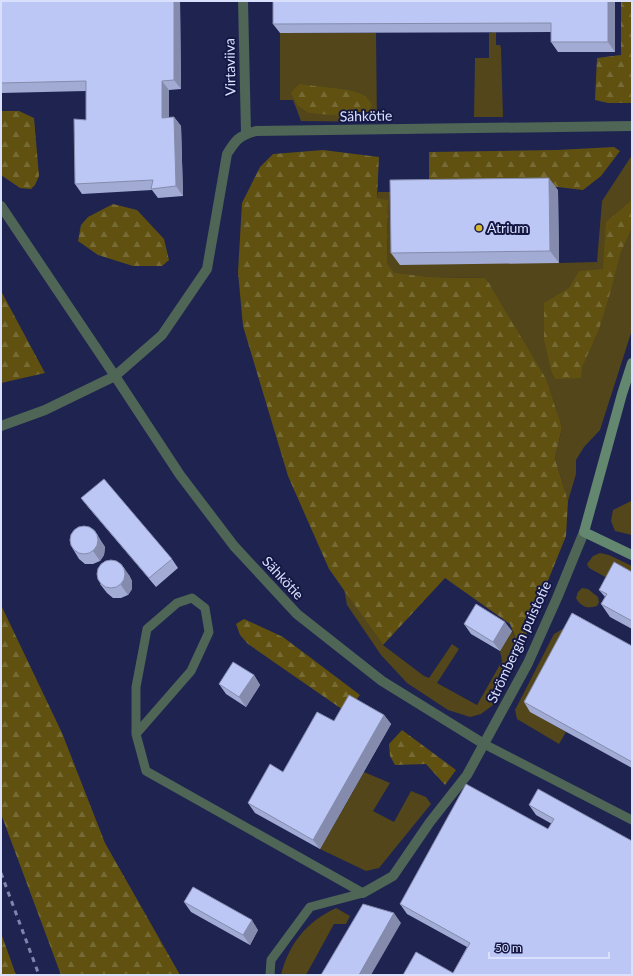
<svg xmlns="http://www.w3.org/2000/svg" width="633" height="976" viewBox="0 0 633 976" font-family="Lato,sans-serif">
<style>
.green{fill:#52461a}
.forest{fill:url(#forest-firs)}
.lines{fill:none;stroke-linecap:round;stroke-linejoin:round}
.lane{stroke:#4f6556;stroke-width:9}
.street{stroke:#4f6556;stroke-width:10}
.secondary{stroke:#63876f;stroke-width:10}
.rail{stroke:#8086ab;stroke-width:3;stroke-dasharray:5 5;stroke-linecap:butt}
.wall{fill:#a2abd3}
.shaded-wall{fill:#848bac}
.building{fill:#bcc7f5;stroke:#848bac}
.poi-dot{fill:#d4b635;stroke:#151845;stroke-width:1.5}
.labels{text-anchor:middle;stroke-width:4;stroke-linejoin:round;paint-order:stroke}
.street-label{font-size:14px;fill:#d9e0fd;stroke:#151845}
.poi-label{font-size:14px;fill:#d9e0fd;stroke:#151845;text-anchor:start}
</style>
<defs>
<pattern id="forest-firs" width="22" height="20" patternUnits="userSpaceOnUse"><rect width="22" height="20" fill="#605111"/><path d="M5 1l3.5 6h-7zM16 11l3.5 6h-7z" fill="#766a35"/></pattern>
</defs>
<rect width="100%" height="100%" fill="#1e2350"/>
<path class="green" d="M496,32V45H500L501,48L503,117H474L475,58H489V33Z
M280,33H376L377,122L301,121L293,100H280Z
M632,155V330L600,430L584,447L576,460V474L568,501L555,458L562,428L514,326L486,278L430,277L394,274L387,263L388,201L377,198L378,192H399L559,263L597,262L602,201Z
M631,501H632V535L615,531L611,521L613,510Z
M600,553L609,555L632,566V580L618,584L589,568L587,564L593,556Z
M582,588L588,589L598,597L599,602L597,606C587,609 581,607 576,598L578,592Z
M344,589L383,645L424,676L429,678L452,644L459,649L437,683L477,705L502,661L500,651L512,631L520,650L493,705L481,714L470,717L448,710L407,683L381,655L347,605Z
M566,627L531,712L566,732L559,744L517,719L515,710L554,634Z
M364,772L390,783L373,811L394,822L411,791L426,797L431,804L379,868L366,871L320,849Z
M336,908L350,916L346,924H334L306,975H281C289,944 306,922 336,908Z"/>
<path class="forest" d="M621,1H632V103H608L595,100L597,58L621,55Z
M300,84C315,87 357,88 366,97C369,99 370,102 372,105L370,111L343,116L309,113L298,106L291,93L296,87Z
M1,111H19L34,118L39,176L35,185L31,189L20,188L1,175Z
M614,147L620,151L601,176L583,190L549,186L429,187V152L557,150Z
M323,150L379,157L377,198L388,200L387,263L394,273L430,277L486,278L546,379L562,428L555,458L568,501L566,536L520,650L510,624L445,578L383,645L329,569L288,476L243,326L238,272L242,203L260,167L273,154Z
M632,200V227L620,254L611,290L599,329L582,367L581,378L555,379L551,370L544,340V303L569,288L579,271L603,269L606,222Z
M113,204L137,210L164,239L169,260L162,266H133L98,255L78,241L81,225L88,217Z
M1,291L45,373L1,383Z
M1,605L62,733L105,843L180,975H61L1,814Z
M244,619L283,637L360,695L346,712L248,644L240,635L236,624Z
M402,730L456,770L445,785L426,764L395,765L390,756L389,744Z
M1,933L16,975H1Z"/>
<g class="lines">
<path class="lane" d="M136,734V687L147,629L177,603L192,598L205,608L209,632L191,671L136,734L146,771L363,893
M484,744L632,820
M270,975L271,960L310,907L363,893"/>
<path class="street" d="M243,1L246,133
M1,206L115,376L162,335L207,269L227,154C235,141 239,135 256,131L632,126
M1,426L45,410L115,376L180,475L234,546L297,614L382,681L484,744
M363,893L393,876L430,822L467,775L528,663L557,598L584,532"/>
<path class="secondary" d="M632,363L622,394L584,532L632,555"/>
<path class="rail" d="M1,873L39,975"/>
</g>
<path class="wall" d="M1,1H180L181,89L169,90V117H174L181,126L183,196L158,198L152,190L82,194L75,184L86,120V91L1,93Z
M615,1V52H558L551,42V32L280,33L273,24Z
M558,190L559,263L400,265L391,253Z
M81,498L172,559L178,568L156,587L88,507Z
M95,531L101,541L105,547L104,555L100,561L93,564H85L79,559L73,549Z
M632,572V629L610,617L601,604L605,597L599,590Z
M129,575L132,581V589L128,595L121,598H113L107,593L100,584Z
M464,624L512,631L500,651L471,634Z
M632,646V768L530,712L524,702Z
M254,675L260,685L246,707L226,694L219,684Z
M384,715L391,724L320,849L255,813L248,803L283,772Z
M529,805L632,841L453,973L467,947L407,914L400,904L548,829L552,824L536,815Z
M184,902L258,930L250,945L191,912Z"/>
<path class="shaded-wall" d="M174,1H180L181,89L174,80Z
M608,1H615V52L608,42Z
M162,81L169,90V128L162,118Z
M174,117L181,126L183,196L176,186Z
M549,178L558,190L559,263L550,251Z
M95,531L101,541L105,547L104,555L100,561L93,551Z
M122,565L129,575L132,581V589L128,595L121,585Z
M505,622L512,631L500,651L493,642Z
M254,675L260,685L246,707L239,697Z
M384,715L391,724L320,849L313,840Z
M394,913L401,923L371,975H359Z
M252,920L258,930L250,945L243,935Z"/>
<path class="building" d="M1,1H174V80L162,81V118L174,117L176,186L151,189L153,180L75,184L74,119L86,120V81L1,83Z
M273,1H608V42H551V23L273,24Z
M549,178L550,251L391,253L390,180Z
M104,479L172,559L149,578L81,498Z
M70 540a14 14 0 1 1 28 0a14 14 0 1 1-28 0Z
M97 574a14 14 0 1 1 28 0a14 14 0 1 1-28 0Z
M614,562L632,572V621L601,604L607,594L599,590Z
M476,604L505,622L493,642L464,624Z
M572,613L632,646V762L524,702Z
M233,662L254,675L239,697L219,684Z
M349,695L384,715L313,840L248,803L270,764L283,772L317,712L334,721Z
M466,784L548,829L554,819L529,805L538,789L632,841V975H403L416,952L453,973L470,943L400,904Z
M193,887L252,920L243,935L184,902Z
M363,904L394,913L359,975H321Z"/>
<circle class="poi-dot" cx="479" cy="228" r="4"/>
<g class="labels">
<g class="street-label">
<text transform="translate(230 67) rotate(-91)" y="5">Virtaviiva</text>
<text transform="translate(366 116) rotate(-1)" y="5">Sähkötie</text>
<text transform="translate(283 578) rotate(47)" y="5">Sähkötie</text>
<text transform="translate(519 642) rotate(-65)" y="5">Strömbergin puistotie</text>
</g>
<g class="poi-label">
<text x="487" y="233">Atrium</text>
</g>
</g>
<rect width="633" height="976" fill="none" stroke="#d9e0fd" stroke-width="4"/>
<path d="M489 952v6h120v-6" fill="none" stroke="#d9e0fd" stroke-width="2"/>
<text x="495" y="952" font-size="12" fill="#d9e0fd" stroke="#151845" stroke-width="3" paint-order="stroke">50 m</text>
</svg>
